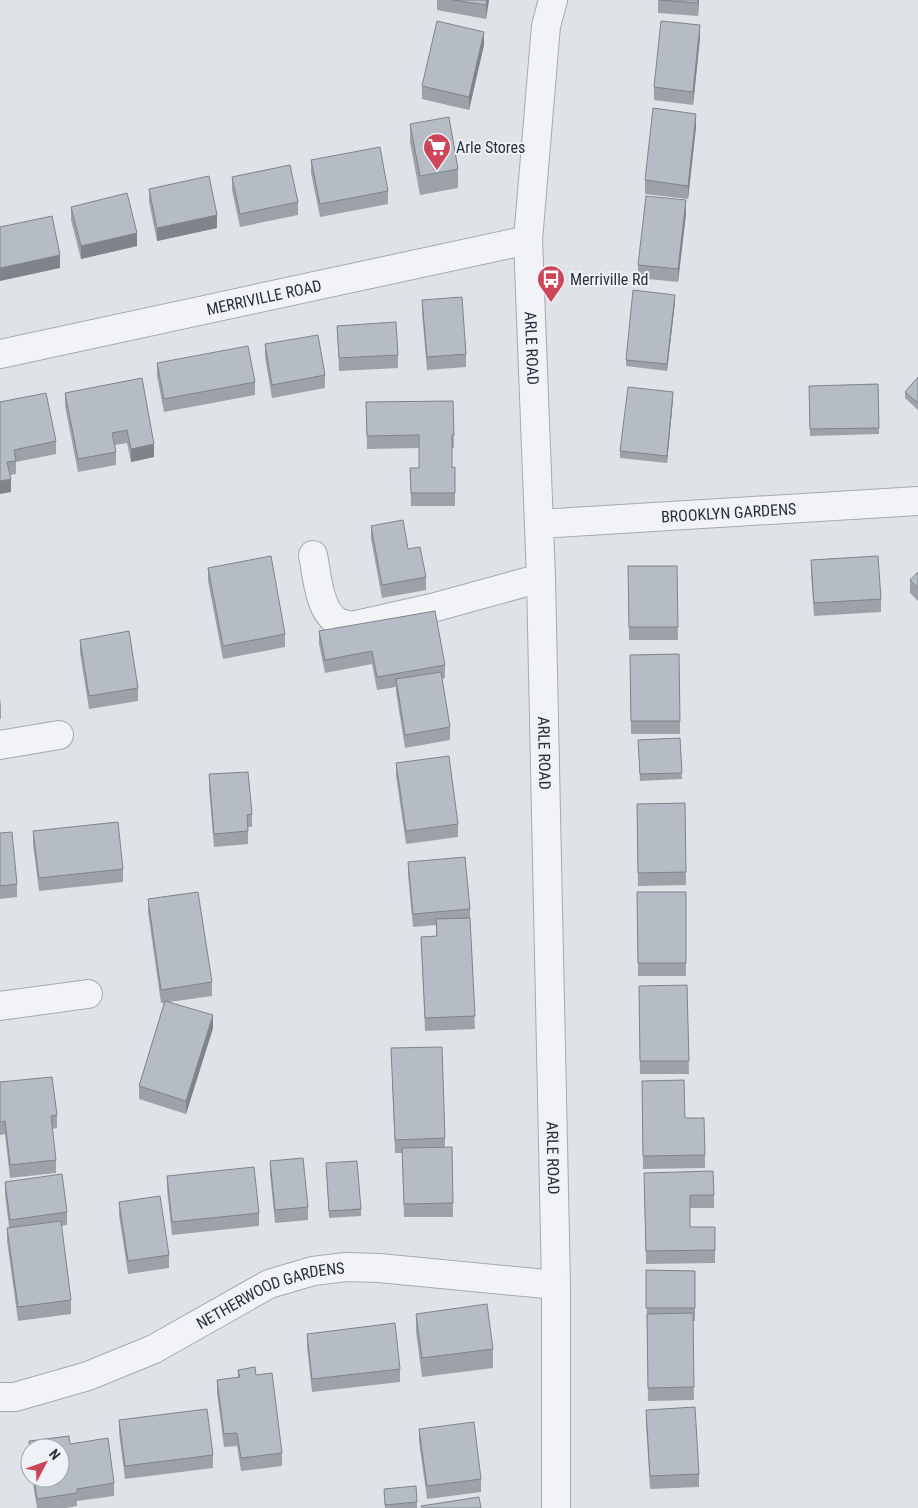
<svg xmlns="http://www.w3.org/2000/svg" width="918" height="1508" viewBox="0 0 918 1508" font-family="'Roboto Condensed',sans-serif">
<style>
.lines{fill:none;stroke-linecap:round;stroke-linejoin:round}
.minor-casing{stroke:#a4aab2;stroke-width:30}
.minor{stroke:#f2f3f6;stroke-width:28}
.wall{fill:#9da2a9}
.shaded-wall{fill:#7f848a}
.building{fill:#b6bcc5;stroke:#7f848a}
.labels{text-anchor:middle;stroke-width:4;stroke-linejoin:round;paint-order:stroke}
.poi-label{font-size:16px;fill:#28303f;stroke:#eef1f6;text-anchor:start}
.street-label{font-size:16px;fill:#28303f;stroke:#eef1f6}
</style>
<rect width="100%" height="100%" fill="#dfe3e8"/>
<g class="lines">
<g class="minor-casing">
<g id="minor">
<path id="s1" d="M553,0L546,26L528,240L541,578L556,1285V1508"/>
<path id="s2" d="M0,354L528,240"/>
<path id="s3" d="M539,524L918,501"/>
<path d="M313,555C317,575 319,614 340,623C343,624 348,625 352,626L432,608L541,578"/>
<path d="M0,745L59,735"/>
<path d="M0,1006L88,994"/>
<path id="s4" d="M0,1397H15L88,1376L154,1349L269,1284L313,1271L346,1267L379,1268L556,1285"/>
</g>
</g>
<use href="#minor" class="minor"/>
</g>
<path class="wall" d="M437,0H489L486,19L437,10Z
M658,0H699L698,16L658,13Z
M700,38L693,105L654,100V87Z
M484,45L469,110L422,99V86Z
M410,124L458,169V188L420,195L410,142Z
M696,127L688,199L645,194V180Z
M311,160L388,191V204L320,217L311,173Z
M232,177L298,202V215L240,227L232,190Z
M149,189L217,228L157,241L149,202Z
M71,207L137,246L81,259L71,220Z
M686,214L678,282L638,278V265Z
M422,300L466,354V367L427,370L422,313Z
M675,302L667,371L626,366V360Z
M337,326L398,355V368L339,371Z
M265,344L325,375V388L272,398L265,357Z
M157,363L255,382V395L164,412L157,376Z
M918,377V410L905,398V392Z
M142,378L154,457L131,462L127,443L115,445L116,452V465L78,472L65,406V393Z
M878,384L879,434L810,436L809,386Z
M673,399L667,463L620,458V451Z
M453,401L454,448H452V468L455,467V506H411L410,468H419V448L367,449L366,402Z
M0,402L56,441V454L16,462V474L10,475L11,492Z
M371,526L408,549L426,577V590L382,598L371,539Z
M811,560L881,599V612L814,616L811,573Z
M628,566H677L678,640H629Z
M208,568L285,634V647L223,659L208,581Z
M918,572V601L910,593V580Z
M319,631L445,665V678L442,679L450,727V740L405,748L396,692V687L377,690L372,664L325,673L319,644Z
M80,640L138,688V701L89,709L80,653Z
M679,654L680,734H631L630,655Z
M0,698L1,706V719H0Z
M680,738L682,779L640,781L638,740Z
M396,763L458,824V837L406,844L396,776Z
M209,774L252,814V827H248V844L214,847L209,788Z
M685,803L686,885L638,886L637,804Z
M33,831L123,869V882L39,891L33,844Z
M0,833L17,884V897L0,899Z
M408,862L470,909V922L475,1029L425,1031L421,937L436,936V925L413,927L408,875Z
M637,892H686V976H638Z
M148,899L212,982V996L169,1002L213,1028L186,1114L139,1099V1086L164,1003H161L148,912Z
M687,985L689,1074H640L639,986Z
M391,1048L445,1138V1147H452L453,1217H404L402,1153H395Z
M642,1081L685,1118L705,1155V1168L643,1169Z
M0,1082L57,1115V1128L52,1129L56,1160V1173L10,1178L5,1134L0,1135Z
M270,1161L308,1207V1220L275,1223L270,1174Z
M326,1163L361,1209V1216L329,1218Z
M167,1176L259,1213V1226L172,1235L167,1190Z
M5,1182L67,1212V1225L61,1226L71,1300V1314L18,1321L7,1241V1228L9,1227L5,1195Z
M644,1186L714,1195V1208H690V1227H715V1263L646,1264Z
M119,1202L169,1255V1268L128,1274L119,1215Z
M646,1270L695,1271V1321H693L694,1400L648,1401Z
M416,1314L493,1349V1368L422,1377L416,1332Z
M307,1334L400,1369V1382L312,1392L307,1347Z
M238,1370L256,1375L282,1453V1466L241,1471L237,1446L224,1447L217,1393V1380L238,1377Z
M646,1410L699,1474V1487L650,1489L646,1423Z
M119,1420L213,1455V1468L125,1479L119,1433Z
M419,1429L481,1479V1492L427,1499L419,1442Z
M29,1441L70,1444L114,1483V1496L77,1501V1506L66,1508H37L32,1478H60L30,1448V1462L29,1454Z
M384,1489L417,1502V1508H385Z"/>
<path class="shaded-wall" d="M487,0H489L486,19V5Z
M698,0H699L698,16Z
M700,25V38L693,105V92Z
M484,32V45L469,110V97Z
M696,114V127L688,199V186Z
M686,200V214L678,282V269Z
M217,215V228L157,241V228Z
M137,233V246L81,259V246Z
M60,255V268L0,281V268Z
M675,295V302L667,371V364Z
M673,392V399L667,463V456Z
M154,444V457L131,462V449Z
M11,479V492L0,494V481Z
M213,1015V1028L186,1114V1101Z"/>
<path class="building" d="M453,0H487L486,5Z
M660,0H698V3Z
M437,21L484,32L469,97L422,86Z
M661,21L700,25L693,92L654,87Z
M653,108L696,114L688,186L645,180Z
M449,117L458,169L420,176L410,124Z
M380,147L388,191L320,204L311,160Z
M290,165L298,202L240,214L232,177Z
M209,176L217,215L157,228L149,189Z
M127,193L137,233L81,246L71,207Z
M646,196L686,200L678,269L638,265Z
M52,216L60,255L0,268V227Z
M633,290L675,295L667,364L626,360Z
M462,297L466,354L427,357L422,300Z
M396,322L398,355L339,358L337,326Z
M318,335L325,375L272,385L265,344Z
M248,346L255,382L164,399L157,363Z
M918,377V403L905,392Z
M142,378L154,444L131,449L127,430L112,433L116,452L78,459L65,393Z
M878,384L879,428L810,429L809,386Z
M628,387L673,392L667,456L620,451Z
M46,393L56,441L14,450L16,461L7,462L11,479L0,481V402Z
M453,401L454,435H452V468L455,467V493H411L410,468H419V435L367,436L366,402Z
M403,520L408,549L420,547L426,577L382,585L371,526Z
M271,556L285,634L223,646L208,568Z
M878,556L881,599L814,603L811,560Z
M628,566H677L678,627H629Z
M918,572V588L910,580Z
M435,611L445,665L377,677L372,651L325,660L319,631Z
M129,631L138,688L89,696L80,640Z
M679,654L680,721H631L630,655Z
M441,672L450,727L405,735L396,679Z
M680,738L682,773L640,774L638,740Z
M449,756L458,824L406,831L396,763Z
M248,772L252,814L247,815L248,831L214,834L209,774Z
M685,803L686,872L638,873L637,804Z
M118,822L123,869L39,878L33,831Z
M12,832L17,884L0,886V833Z
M465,857L470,909L413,914L408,862Z
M198,892L212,982L161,990L148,899Z
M637,892H686V963H638Z
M470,918L475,1016L425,1018L421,937L437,936L436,919Z
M687,985L689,1061H640L639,986Z
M165,1001L213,1015L186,1101L139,1086Z
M442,1047L445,1138L395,1140L391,1048Z
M52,1077L57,1115L51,1116L56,1160L10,1165L5,1121L0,1122V1082Z
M684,1080L685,1118H704L705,1155L643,1156L642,1081Z
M452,1147L453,1203L404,1204L402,1148Z
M303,1158L308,1207L275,1210L270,1161Z
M357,1161L361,1209L329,1211L326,1163Z
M254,1167L259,1213L172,1222L167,1176Z
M713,1171L714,1195H690V1227H715V1250L646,1251L644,1173Z
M62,1174L67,1212L10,1220L5,1182Z
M160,1196L169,1255L128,1261L119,1202Z
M61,1221L71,1300L18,1307L7,1228Z
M646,1270L695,1271V1308H646Z
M487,1304L493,1349L422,1358L416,1314Z
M693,1313L694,1387L648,1388L647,1314Z
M395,1323L400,1369L312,1379L307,1334Z
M255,1367L256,1375L272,1373L282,1453L241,1458L237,1433L224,1434L217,1380L240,1377L238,1370Z
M695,1407L699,1474L650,1476L646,1410Z
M207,1409L213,1455L125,1466L119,1420Z
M474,1422L481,1479L427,1486L419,1429Z
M69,1436L70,1444L108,1438L114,1483L77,1489V1493L37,1499L34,1478H60V1448H30V1449L29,1441Z
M416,1486L417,1502L385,1505L384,1489Z
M479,1497L481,1508H422L421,1506Z"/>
<defs>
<g id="supermarket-pin" transform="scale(1.4375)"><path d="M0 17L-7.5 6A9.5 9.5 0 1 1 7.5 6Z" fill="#cc4559" stroke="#eef1f6"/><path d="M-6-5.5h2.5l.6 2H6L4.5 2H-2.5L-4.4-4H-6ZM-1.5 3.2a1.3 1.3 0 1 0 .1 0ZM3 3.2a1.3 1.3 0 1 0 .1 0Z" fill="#fff"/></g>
<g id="bus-pin" transform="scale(1.4375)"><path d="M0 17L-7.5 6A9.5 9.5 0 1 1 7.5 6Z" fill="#cc4559" stroke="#eef1f6"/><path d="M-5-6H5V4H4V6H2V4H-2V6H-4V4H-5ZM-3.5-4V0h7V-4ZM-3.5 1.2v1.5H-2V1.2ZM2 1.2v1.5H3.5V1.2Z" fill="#fff"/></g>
</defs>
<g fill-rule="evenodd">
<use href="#supermarket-pin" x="437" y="147"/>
<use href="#bus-pin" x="551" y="279"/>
</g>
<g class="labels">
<g class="poi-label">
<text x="456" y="153">Arle Stores</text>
<text x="570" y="285">Merriville Rd</text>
</g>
<g class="street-label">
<text dy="6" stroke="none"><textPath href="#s2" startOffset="270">MERRIVILLE ROAD</textPath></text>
<text dy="6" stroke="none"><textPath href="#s1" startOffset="350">ARLE ROAD</textPath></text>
<text dy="6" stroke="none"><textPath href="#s3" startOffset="190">BROOKLYN GARDENS</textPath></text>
<text dy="6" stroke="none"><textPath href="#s1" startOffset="755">ARLE ROAD</textPath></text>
<text dy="6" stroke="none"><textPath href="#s1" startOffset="1160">ARLE ROAD</textPath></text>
<text dy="6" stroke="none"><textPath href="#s4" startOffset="292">NETHERWOOD GARDENS</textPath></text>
</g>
</g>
<g transform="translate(45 1463) rotate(49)"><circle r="24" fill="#eef1f6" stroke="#9fa4ad"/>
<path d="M0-4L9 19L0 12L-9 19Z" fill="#cc4559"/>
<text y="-8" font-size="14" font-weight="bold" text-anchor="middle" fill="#28303f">N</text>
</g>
</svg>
